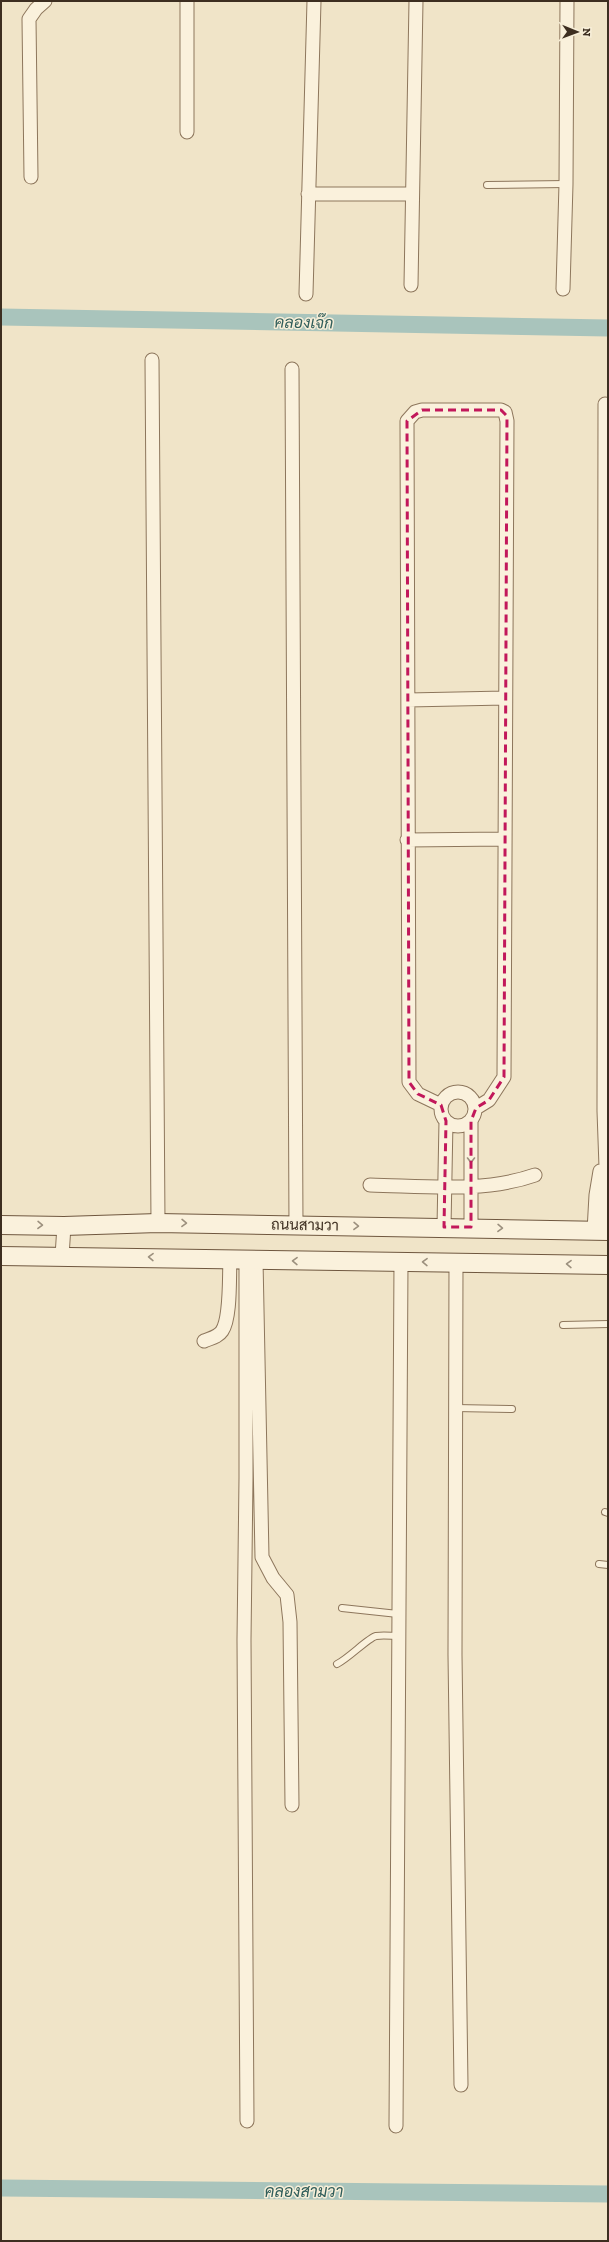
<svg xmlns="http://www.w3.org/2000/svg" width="609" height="2242" viewBox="0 0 609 2242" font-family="'Zilla Slab',Sarabun,serif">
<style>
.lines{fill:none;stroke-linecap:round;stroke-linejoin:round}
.canal{stroke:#a9c4bc;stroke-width:17}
.lane-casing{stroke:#8d765c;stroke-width:8}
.street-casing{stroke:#8d765c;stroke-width:15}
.secondary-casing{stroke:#6f573f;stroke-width:20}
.lane{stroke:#faf1dc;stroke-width:6}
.street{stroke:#faf1dc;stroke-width:13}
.secondary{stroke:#faf1dc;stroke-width:18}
.oneway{stroke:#9c907e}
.marked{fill:none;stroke:#c2185b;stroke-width:3;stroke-dasharray:8 5;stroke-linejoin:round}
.labels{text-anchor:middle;stroke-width:3;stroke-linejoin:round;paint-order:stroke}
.street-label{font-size:15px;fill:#3d2e20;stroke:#f7eed8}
.water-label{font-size:16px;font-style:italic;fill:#2f5d5a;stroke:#f7eed8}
</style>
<rect width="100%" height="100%" fill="#f0e4c8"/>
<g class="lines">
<path class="canal" d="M1,317L608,328
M1,2188L608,2194"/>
<g class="lane-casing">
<path id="lane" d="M487,185L566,184
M563,1325L608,1324
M455,1408L512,1409
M605,1512L608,1513
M599,1564L608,1565
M342,1608L398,1614
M337,1664C349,1658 368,1638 376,1636C383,1635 392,1636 399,1636"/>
</g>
<g class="street-casing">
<path id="street" d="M187,132V1
M31,177L29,19L36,9L45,1
M308,194H412
M411,285L416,1
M563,289L566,184L567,1
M306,294L314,1
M152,360L158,1223
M292,369L296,1225
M605,404L604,1111L607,1195L606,1231
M408,700L505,698
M407,840L505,839
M441 1109a17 17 0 1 1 34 0a17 17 0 1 1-34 0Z
M441,1105L418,1094L409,1082L407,421L415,412L422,410H501L505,412L507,421L504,1077L489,1100L476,1108
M471,1121V1227
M370,1185C424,1186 484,1193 535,1175
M444,1227L446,1121
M594,1231L596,1195L600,1171
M62,1256L64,1226
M256,1260L262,1557L273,1578L287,1595L290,1622L292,1805
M246,1261V1478L244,1640L247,2121
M456,1263L455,1655L461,2085
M204,1341C211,1338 218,1337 222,1331C231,1318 229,1277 230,1260
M396,2126L401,1262"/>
</g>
<g class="secondary-casing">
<path id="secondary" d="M1,1225L64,1226L158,1223L608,1231
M1,1256L608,1265"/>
</g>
<use href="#lane" class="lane"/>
<use href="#street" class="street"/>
<use href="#secondary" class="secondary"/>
</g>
<defs><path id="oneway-chevron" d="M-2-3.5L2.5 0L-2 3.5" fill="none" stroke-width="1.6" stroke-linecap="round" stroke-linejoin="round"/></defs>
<g class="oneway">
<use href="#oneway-chevron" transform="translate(471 1160) rotate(90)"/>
<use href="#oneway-chevron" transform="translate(184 1223) rotate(1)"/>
<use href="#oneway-chevron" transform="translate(40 1225) rotate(1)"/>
<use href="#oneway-chevron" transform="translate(356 1226) rotate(1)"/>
<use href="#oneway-chevron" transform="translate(500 1228) rotate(1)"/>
<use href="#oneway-chevron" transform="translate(151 1257) rotate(-179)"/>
<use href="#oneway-chevron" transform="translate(295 1261) rotate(-179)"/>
<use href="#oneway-chevron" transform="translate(425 1262) rotate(-179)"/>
<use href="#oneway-chevron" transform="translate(569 1264) rotate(-179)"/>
</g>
<path class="marked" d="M422,410H501L507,416L504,1077L489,1100L476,1108L471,1121V1227H444L446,1121L441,1105L418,1094L409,1082L407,421Z"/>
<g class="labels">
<g class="street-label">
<text transform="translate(305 1225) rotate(1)" y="5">ถนนสามวา</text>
</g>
<g class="water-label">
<text transform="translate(304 322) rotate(1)" y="6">คลองเจ๊ก</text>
<text x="304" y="2197">คลองสามวา</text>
</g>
</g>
<rect width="609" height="2242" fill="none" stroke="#3d2e20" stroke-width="4"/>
<g transform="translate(577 32) rotate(91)" stroke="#f7eed8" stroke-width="3" paint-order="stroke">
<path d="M0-3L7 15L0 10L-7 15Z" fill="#3d2e20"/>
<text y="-6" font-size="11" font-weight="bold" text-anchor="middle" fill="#3d2e20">N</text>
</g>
</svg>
